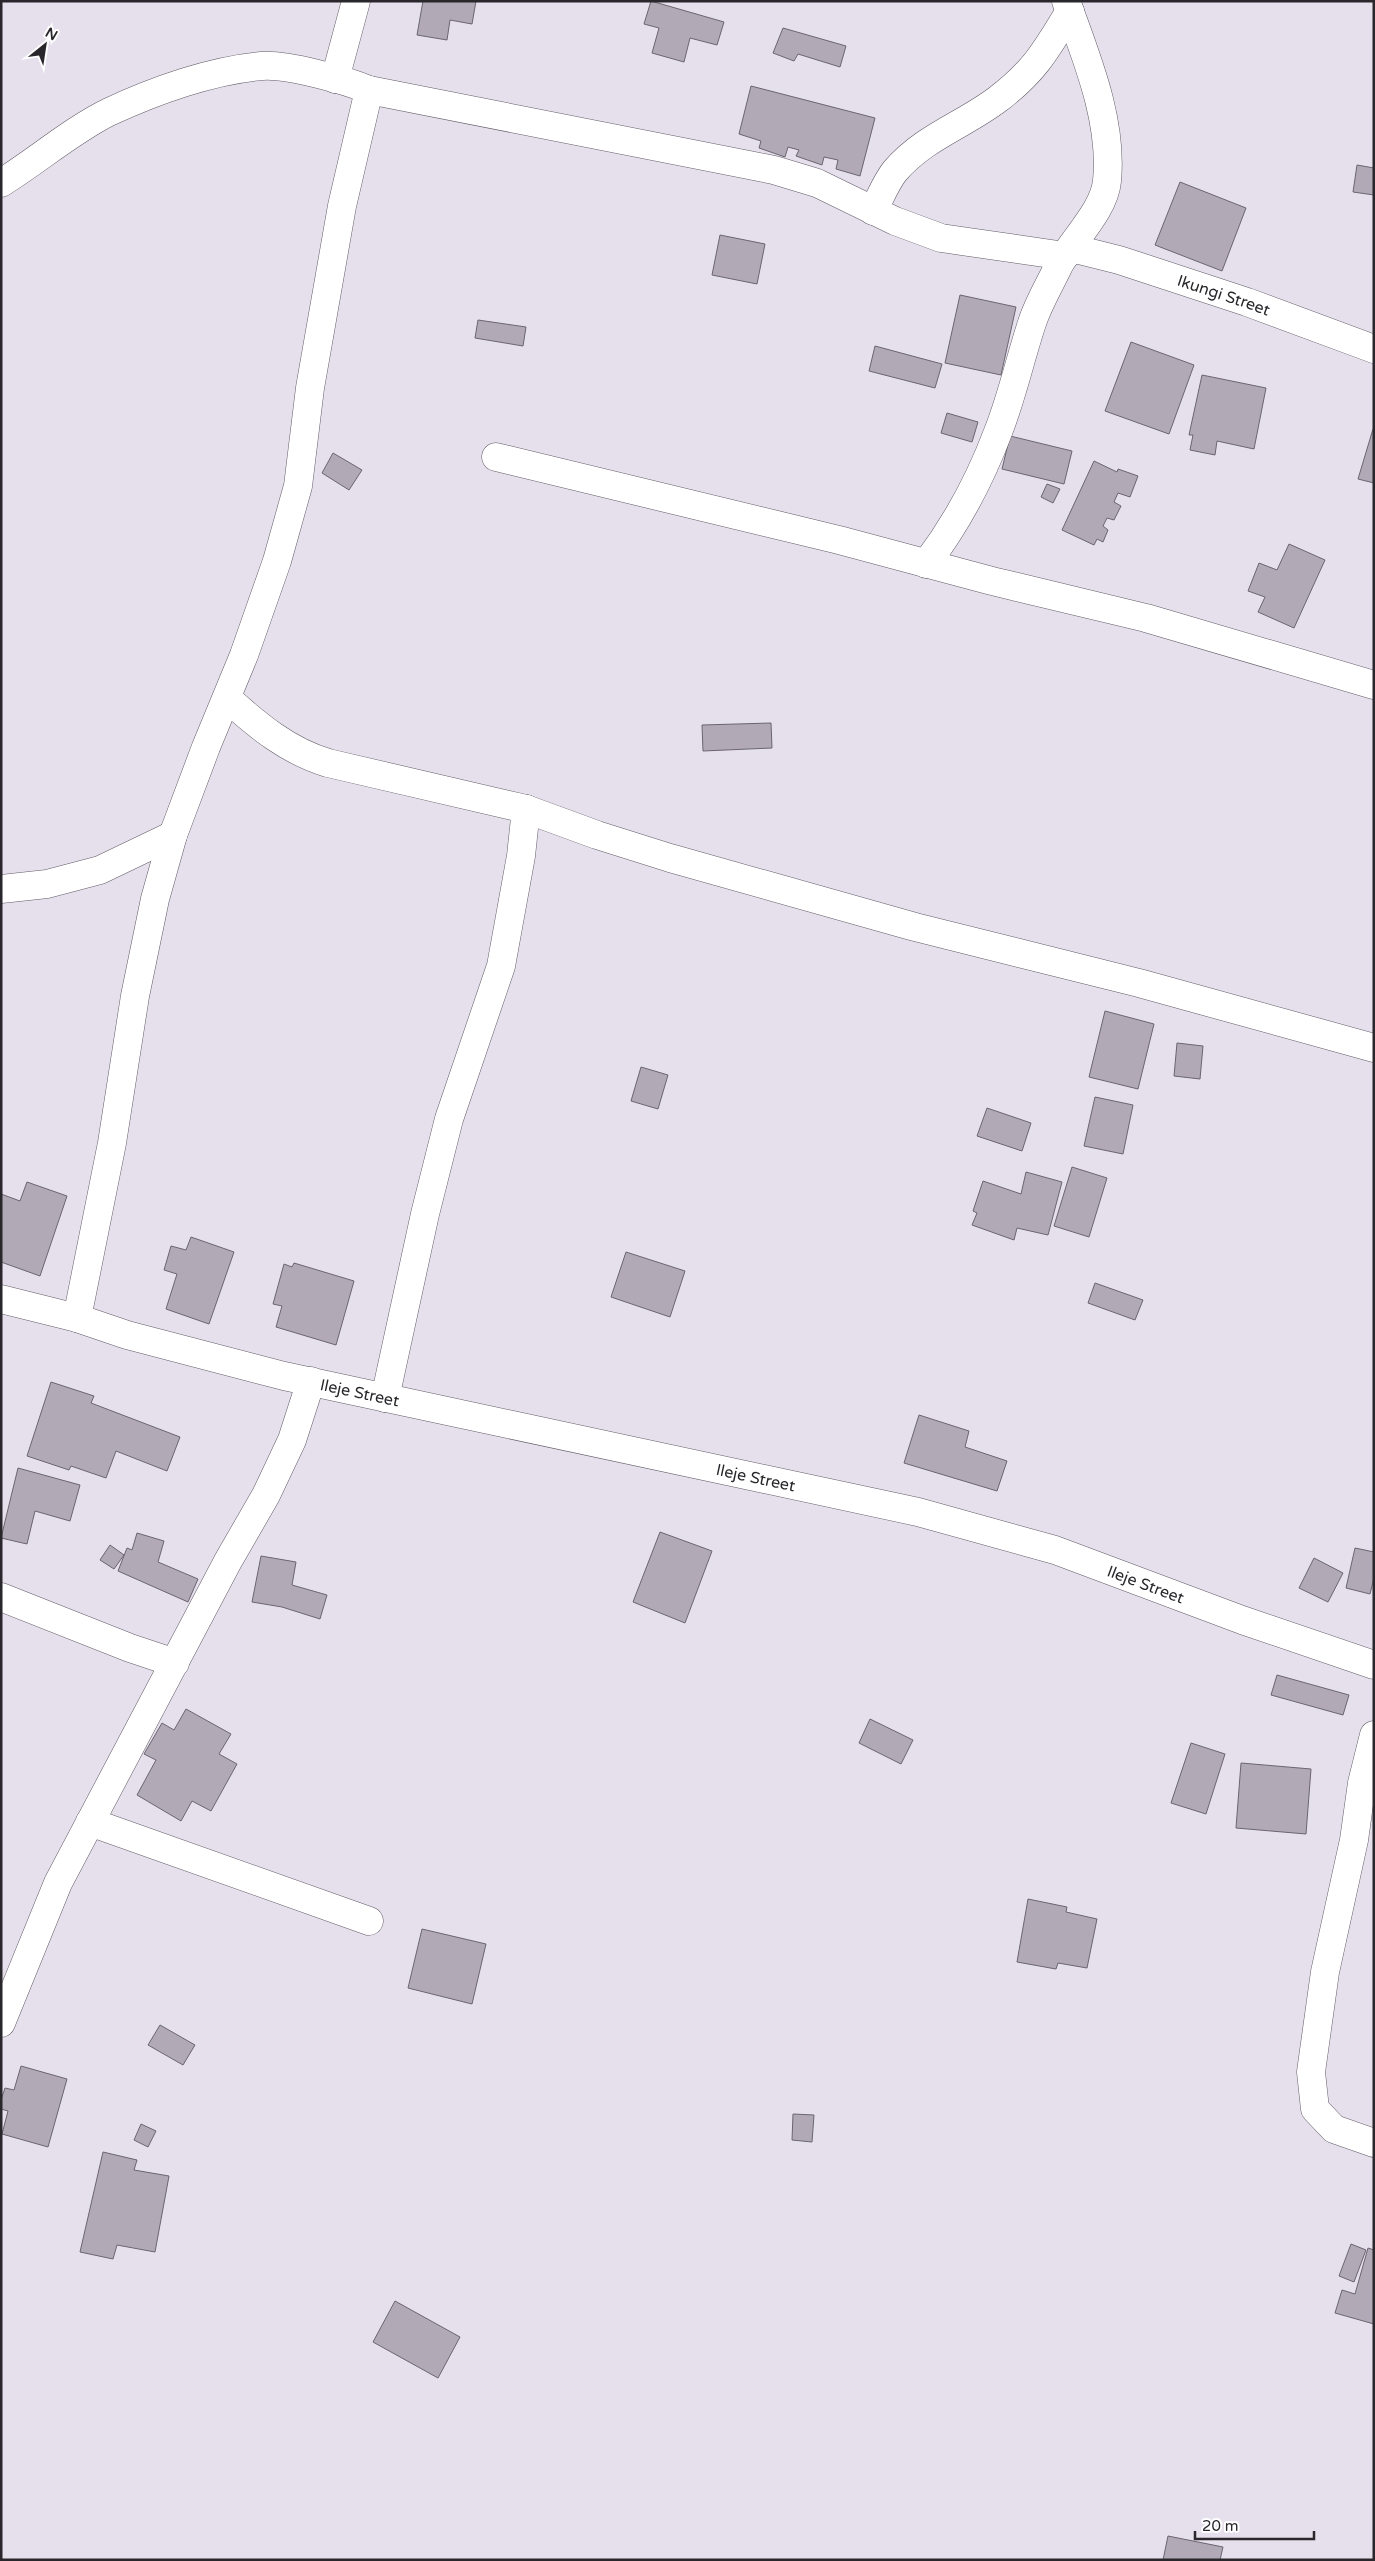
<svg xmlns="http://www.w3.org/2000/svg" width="1375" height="2561" viewBox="0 0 1375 2561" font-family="'Varela Round',sans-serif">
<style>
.building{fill:#b1aab6;stroke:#6b6570}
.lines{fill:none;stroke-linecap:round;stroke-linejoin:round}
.minor-casing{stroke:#625c67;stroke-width:29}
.minor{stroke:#fff;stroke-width:28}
.labels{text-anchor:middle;stroke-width:4;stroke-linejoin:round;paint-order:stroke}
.street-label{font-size:16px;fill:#29272b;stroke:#fff}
</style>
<rect width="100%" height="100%" fill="#e6dfec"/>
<path class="building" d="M423,1H476L472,24L450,20L447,40L417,35Z
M651,1L724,22L717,45L690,38L684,62L652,53L659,28L644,24Z
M783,28L846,46L840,67L798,54L794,61L773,53Z
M751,86L875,118L860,176L836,169L838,160L824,157L822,165L796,156L799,150L788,147L785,157L759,148L761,141L739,134Z
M1357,165L1374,168V195L1353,192Z
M1180,182L1246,208L1222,271L1155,245Z
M720,235L765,244L757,284L712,275Z
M960,295L1016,307L1001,375L945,363Z
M478,320L526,327L523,346L475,338Z
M1131,342L1194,365L1169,434L1105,411Z
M875,346L942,364L935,388L869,371Z
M1202,375L1266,388L1254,449L1217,441L1215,455L1190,450L1193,435H1189Z
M947,413L978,422L972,442L941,433Z
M1373,429L1374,430V483L1358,479Z
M1010,436L1072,451L1064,484L1002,469Z
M333,453L362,470L349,490L322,473Z
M1094,461L1117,472L1118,469L1138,476L1130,497L1118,493L1114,502L1121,506L1114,520L1107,518L1103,526L1108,530L1103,542L1097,539L1094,545L1062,530Z
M1047,484L1060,489L1053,503L1041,497Z
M1289,544L1325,560L1294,628L1258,612L1265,597L1248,591L1259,563L1277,570Z
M771,723L772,748L703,751L702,725Z
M1105,1011L1154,1024L1138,1089L1089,1077Z
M1177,1043L1203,1046L1200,1079L1174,1076Z
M641,1067L668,1075L658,1109L631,1101Z
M1095,1097L1133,1105L1123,1154L1084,1146Z
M987,1108L1031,1123L1022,1151L977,1136Z
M1072,1167L1107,1178L1089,1237L1054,1226Z
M1026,1172L1062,1182L1048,1235L1017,1228L1014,1240L972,1225L977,1213L973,1211L983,1181L1021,1194Z
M27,1182L67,1196L40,1276L1,1262V1194L20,1201Z
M191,1237L234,1252L209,1324L166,1309L177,1274L164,1270L171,1246L186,1250Z
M626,1252L685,1271L670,1317L611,1297Z
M294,1263L354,1281L336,1345L276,1327L282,1306L273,1304L284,1264L292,1267Z
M1095,1283L1143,1300L1135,1320L1088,1303Z
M51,1382L94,1396L91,1403L180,1437L167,1471L116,1451L106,1478L71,1466L69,1470L27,1456Z
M919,1415L969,1431L965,1447L1007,1461L997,1491L904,1463Z
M18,1468L80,1485L70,1521L35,1511L27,1544L1,1538Z
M660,1532L712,1551L685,1623L633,1602Z
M137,1533L164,1541L158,1562L198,1579L188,1602L118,1571L127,1548L132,1550Z
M110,1545L124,1555L114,1569L100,1560Z
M1355,1548L1374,1552V1578L1370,1594L1346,1588Z
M261,1556L296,1562L292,1585L327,1595L320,1619L282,1607L252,1602Z
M1314,1558L1343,1573L1328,1602L1299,1588Z
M1277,1675L1349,1695L1343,1715L1271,1695Z
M186,1709L231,1734L219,1754L237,1764L211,1811L192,1801L181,1821L137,1795L156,1760L144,1754L162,1723L174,1730Z
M870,1719L913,1740L901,1764L859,1743Z
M1191,1743L1225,1754L1206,1814L1171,1803Z
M1241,1763L1311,1769L1306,1834L1236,1828Z
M1028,1899L1067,1907L1066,1912L1097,1919L1087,1968L1058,1963L1056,1969L1017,1962Z
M422,1929L486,1944L472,2004L408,1988Z
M160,2025L195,2045L183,2065L148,2045Z
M21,2066L67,2079L48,2147L2,2134L8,2111L1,2109V2100L5,2088L14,2090Z
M793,2114L814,2115L812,2142L792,2140Z
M141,2124L156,2131L148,2147L134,2140Z
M103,2152L137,2160L134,2170L169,2176L155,2252L117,2245L113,2259L80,2252Z
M1351,2244L1366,2250L1354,2282L1339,2276Z
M1368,2248L1374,2250V2324L1335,2313L1342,2290L1355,2294Z
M395,2301L460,2337L438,2378L373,2342Z
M1168,2536L1223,2547L1220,2560H1163Z"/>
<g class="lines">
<g class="minor-casing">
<g id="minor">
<path d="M335,79L356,1"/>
<path d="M1,183C35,162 74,129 109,112C154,91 212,70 262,66C286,64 346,80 369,90L774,170L817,183L895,221L941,238L1065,256"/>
<path d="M873,211C880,198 886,182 895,171C924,137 964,125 998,99C1035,71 1047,49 1070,11"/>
<path id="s1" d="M1071,248L1119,260L1247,302L1374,349"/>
<path d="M496,457L839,540L992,581L1146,618L1374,685"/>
<path d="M926,564C957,523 980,480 998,432C1012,397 1020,359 1032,323C1038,304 1050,284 1059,265C1073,239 1104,211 1107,181C1113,120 1086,57 1066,1"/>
<path d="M227,698C258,726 288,751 328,763L526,809L597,835L670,858L915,927L1139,983L1374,1048"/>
<path d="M1,889L47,884L100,870L173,835"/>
<path id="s2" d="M1,1299L77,1318L127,1335L284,1376L918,1512L1055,1550L1242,1620L1374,1665"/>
<path d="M77,1318L112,1143L135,996L155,899L173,835L206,747L244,655L277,561L298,486L310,388L342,206L369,90"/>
<path d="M385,1398L425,1214L449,1119L501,966L521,856L526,809"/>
<path d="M1,1597L130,1648L175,1663"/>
<path d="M1374,1735L1362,1783L1354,1840L1325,1972L1311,2072L1315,2109L1334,2129L1374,2143"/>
<path d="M90,1822L369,1921"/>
<path d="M1,2023L58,1883L228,1561L266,1495L292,1440L311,1381"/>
</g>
</g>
<use href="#minor" class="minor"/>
</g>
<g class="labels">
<g class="street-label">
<text dy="6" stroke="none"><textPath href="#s1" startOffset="160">Ikungi Street</textPath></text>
<text dy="6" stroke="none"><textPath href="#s2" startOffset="371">Ileje Street</textPath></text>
<text dy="6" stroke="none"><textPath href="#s2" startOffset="776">Ileje Street</textPath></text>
<text dy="6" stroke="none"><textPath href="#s2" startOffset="1181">Ileje Street</textPath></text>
</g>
</g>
<rect width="1375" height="2561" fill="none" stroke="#29272b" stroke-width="5"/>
<g transform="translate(45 45) rotate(30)" stroke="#ffffff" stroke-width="4" paint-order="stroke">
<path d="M0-4L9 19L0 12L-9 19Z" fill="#29272b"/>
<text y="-8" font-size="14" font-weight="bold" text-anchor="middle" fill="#29272b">N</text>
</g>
<path d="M1195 2531v8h119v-8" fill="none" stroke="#29272b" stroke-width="2.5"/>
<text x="1202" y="2531" font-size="15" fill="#29272b" stroke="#ffffff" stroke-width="4" paint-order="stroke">20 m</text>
</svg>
